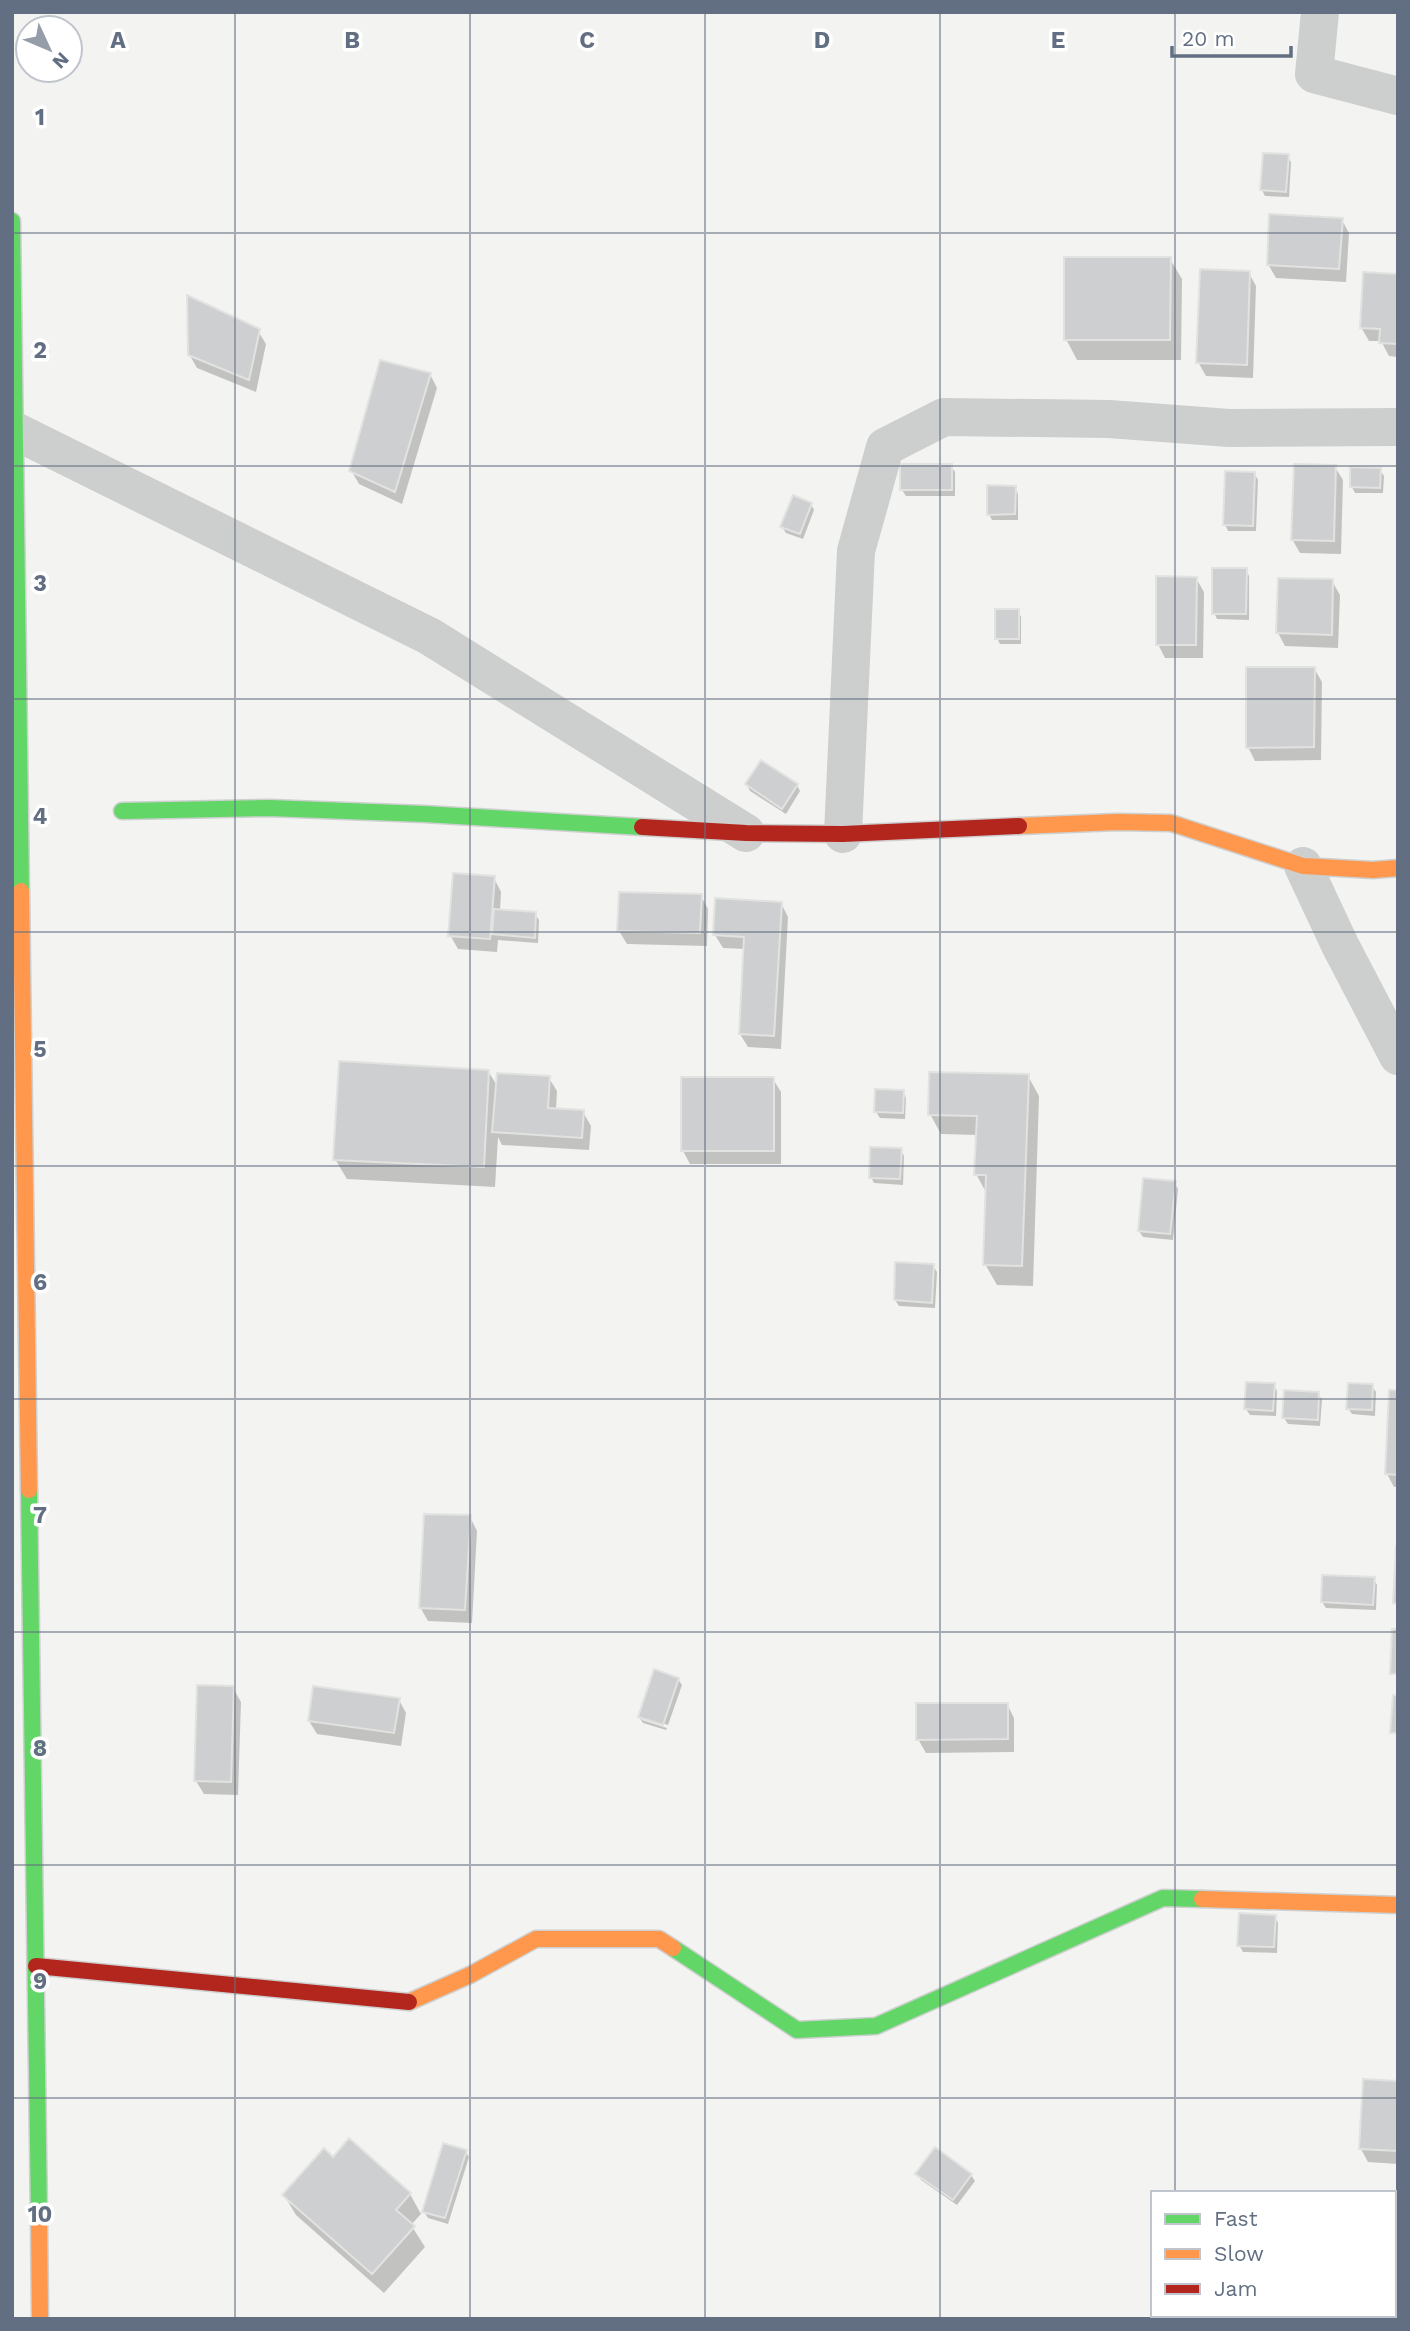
<svg xmlns="http://www.w3.org/2000/svg" width="1410" height="2331" viewBox="0 0 1410 2331" font-family="'Work Sans',sans-serif">
<style>
.shadow{fill:#0003}
.building{fill:#cecfd0;stroke:#e2e2e1;stroke-width:2}
.lines{fill:none;stroke-linecap:round;stroke-linejoin:round}
.fast-casing{stroke:#ced0d0;stroke-width:19}
.slow-casing{stroke:#ced0d0;stroke-width:19}
.jam-casing{stroke:#ced0d0;stroke-width:19}
.street{stroke:#cdcece;stroke-width:38}
.fast{stroke:#63d668;stroke-width:16}
.slow{stroke:#ff974d;stroke-width:16}
.jam{stroke:#b3261e;stroke-width:16}
.grid{fill:none;stroke:#626f82;stroke-width:2;stroke-opacity:0.55}
.grid-label{font-size:23px;text-anchor:middle;font-weight:bold;fill:#626f82;stroke:#fff;stroke-width:7;stroke-linejoin:round;paint-order:stroke}
</style>
<rect width="100%" height="100%" fill="#f3f3f1"/>
<path class="shadow" d="M1287,156L1291,162L1289,197L1265,196L1262,190Z
M1342,220L1349,233L1346,282L1276,278L1268,264Z
M1170,259L1182,279L1181,360H1077L1066,339Z
M1249,273L1256,286L1253,378L1206,376L1198,362Z
M1398,275V357L1389,356L1381,341H1369L1361,327Z
M258,331L266,344L256,392L197,368L189,354Z
M430,374L437,388L402,504L359,484L351,470Z
M951,466L955,472V496H906L902,490Z
M1335,467L1343,480L1341,554L1300,553L1292,539Z
M1380,470L1384,476L1383,493H1355L1352,487Z
M1254,473L1258,480L1256,531H1228L1225,524Z
M1015,488L1018,494V520H992L989,514Z
M811,504L814,510L803,539L786,533L782,527Z
M1246,570L1249,576V620L1217,619L1214,613Z
M1196,578L1204,592L1203,658H1165L1158,644Z
M1332,581L1340,595L1338,648L1285,646L1278,633Z
M1018,611L1021,617V644H1000L997,638Z
M1314,668L1322,682L1321,760L1255,761L1248,747Z
M747,785H797L800,791L786,814L750,791Z
M494,878L501,892L500,911L535,914L539,920L538,943L498,940L497,952L458,949L450,935Z
M701,896L708,909L707,946L627,944L619,931Z
M781,903L788,917L781,1049L748,1047L740,1034L745,949L723,948L715,935Z
M488,1071L498,1087L549,1078L557,1091L556,1110L583,1112L591,1126L589,1150L502,1145L498,1137L495,1187L347,1179L335,1159Z
M1028,1076L1039,1096L1033,1286L997,1285L985,1264L987,1194L976,1174L978,1135L941,1134L930,1114Z
M773,1079L781,1092V1164H690L683,1151Z
M903,1092L906,1098L905,1119L880,1118L876,1112Z
M901,1150L904,1156L903,1185L874,1183L871,1177Z
M1175,1183L1178,1189L1173,1240L1143,1237L1139,1231Z
M933,1266L937,1272L935,1308L899,1306L895,1300Z
M1274,1385L1277,1391L1276,1416L1250,1415L1246,1409Z
M1372,1386L1376,1392L1375,1416L1352,1414L1348,1408Z
M1398,1392V1487H1394L1387,1474Z
M1318,1394L1322,1400L1320,1426L1288,1424L1284,1418Z
M470,1517L477,1531L472,1623L428,1621L420,1607Z
M1374,1579L1377,1585L1376,1610L1326,1608L1322,1602Z
M678,1679L682,1685L668,1725L642,1717V1720L667,1728L666,1730L643,1723L639,1717Z
M233,1688L241,1702L238,1795L204,1794L196,1781Z
M399,1700L406,1713L401,1746L317,1734L309,1721Z
M1007,1704L1014,1718V1752L926,1753L918,1739Z
M1275,1916L1278,1923L1277,1953L1243,1952L1239,1945Z
M1398,2083V2164L1368,2162L1361,2149Z
M465,2151L469,2157L448,2224L428,2218L424,2212Z
M334,2159L410,2194L421,2214L411,2225L425,2247L384,2293L296,2215L284,2195Z
M917,2174L971,2175L975,2181L957,2205L921,2180Z"/>
<path class="building" d="M1263,153L1289,154L1286,192L1260,190Z
M1269,214L1343,218L1339,269L1267,265Z
M1064,257H1171L1170,340H1064Z
M1200,269L1250,271L1247,365L1196,363Z
M1363,272L1398,274V344L1379,343L1380,329L1360,328Z
M187,295L260,329L249,380L188,355Z
M380,360L431,373L395,492L349,471Z
M900,464H952V490H900Z
M1294,464L1336,465L1334,541L1291,540Z
M1350,467L1381,468L1380,488L1350,487Z
M1225,471L1255,472L1253,526L1223,525Z
M987,485L1016,486L1015,514L987,515Z
M793,495L812,503L800,534L780,527Z
M1212,568H1247L1246,614H1212Z
M1156,576L1197,577L1196,645H1156Z
M1278,578L1333,579L1332,635L1276,633Z
M995,609H1019V639H995Z
M1246,667H1315L1314,747L1246,748Z
M761,760L798,784L782,809L745,784Z
M453,873L495,876L490,939L448,936Z
M619,892L702,894L700,933L617,931Z
M715,898L782,902L774,1036L739,1034L744,937L713,935Z
M494,909L536,912L535,938L492,934Z
M339,1061L489,1070L484,1167L333,1160Z
M929,1072L1029,1074L1022,1266L983,1265L986,1175H974L977,1116L928,1115Z
M497,1073L550,1076L548,1108L584,1110L582,1138L492,1132Z
M681,1077H774V1151H681Z
M875,1089L904,1090L903,1113L874,1112Z
M870,1147L902,1148L900,1179L869,1178Z
M1143,1178L1176,1181L1170,1234L1138,1231Z
M895,1262L934,1264L932,1303L894,1300Z
M1246,1382L1275,1383L1273,1411L1244,1409Z
M1348,1383L1373,1384L1372,1410L1346,1409Z
M1284,1390L1319,1392L1318,1420L1282,1418Z
M1389,1390H1398V1475L1385,1474Z
M424,1514L471,1515L465,1610L419,1608Z
M1396,1546H1398V1604L1393,1603Z
M1322,1575L1375,1577L1373,1605L1321,1602Z
M1392,1629H1398V1674H1390Z
M654,1669L679,1678L663,1725L638,1717Z
M197,1685L234,1686L231,1782L194,1781Z
M313,1686L400,1698L394,1733L308,1721Z
M1393,1695L1398,1696V1733H1390Z
M916,1703H1008V1739L916,1740Z
M1239,1913L1276,1915L1274,1947L1237,1946Z
M1363,2079L1398,2081V2151L1359,2149Z
M349,2138L411,2193L396,2210L415,2226L372,2274L282,2195L324,2148L333,2157Z
M443,2143L467,2150L445,2218L422,2212Z
M935,2147L972,2174L953,2200L915,2174Z"/>
<g class="lines">
<g class="fast-casing">
<path id="fast" d="M12,221L21,891
M122,811L269,808L424,814L642,827
M29,1490L39,2217
M673,1948L797,2030L876,2026L1163,1898L1202,1899"/>
</g>
<g class="slow-casing">
<path id="slow" d="M1019,826L1117,822L1171,823L1303,866L1373,870L1398,868
M21,891L29,1490
M1202,1899L1398,1905
M409,2002L470,1975L536,1939H659L673,1948
M39,2217L40,2319"/>
</g>
<g class="jam-casing">
<path id="jam" d="M642,827L746,833L843,834L1019,826
M36,1966L409,2002"/>
</g>
<path class="street" d="M1320,12L1314,74L1398,96
M15,431L429,636L746,833
M843,834L856,551L885,447L944,417L1109,419L1229,428L1398,427
M1303,866L1340,945L1398,1056"/>
<use href="#fast" class="fast"/>
<use href="#slow" class="slow"/>
<use href="#jam" class="jam"/>
</g>
<path class="grid" d="M235,12V2319M470,12V2319M705,12V2319M940,12V2319M1175,12V2193M12,233H1398M12,466H1398M12,699H1398M12,932H1398M12,1166H1398M12,1399H1398M12,1632H1398M12,1865H1398M12,2098H1398M1175,2315V2319"/>
<g class="grid-label">
<text x="118" y="48">A</text>
<text x="352" y="48">B</text>
<text x="587" y="48">C</text>
<text x="822" y="48">D</text>
<text x="1058" y="48">E</text>
<text x="40" y="125">1</text>
<text x="40" y="358">2</text>
<text x="40" y="591">3</text>
<text x="40" y="824">4</text>
<text x="40" y="1057">5</text>
<text x="40" y="1290">6</text>
<text x="40" y="1523">7</text>
<text x="40" y="1756">8</text>
<text x="40" y="1989">9</text>
<text x="40" y="2222">10</text>
</g>
<rect width="1410" height="2331" fill="none" stroke="#626f82" stroke-width="28"/>
<rect x="1151" y="2191" width="245" height="126" fill="#ffffff" stroke="#c0c5cd" stroke-width="2"/>
<rect x="1165" y="2214" width="35" height="10" fill="#63d668" stroke="#c0c5cd" stroke-width="2"/>
<text x="1214" y="2226" font-size="21" fill="#626f82">Fast</text>
<rect x="1165" y="2249" width="35" height="10" fill="#ff974d" stroke="#c0c5cd" stroke-width="2"/>
<text x="1214" y="2261" font-size="21" fill="#626f82">Slow</text>
<rect x="1165" y="2284" width="35" height="10" fill="#b3261e" stroke="#c0c5cd" stroke-width="2"/>
<text x="1214" y="2296" font-size="21" fill="#626f82">Jam</text>
<g transform="translate(49 49) rotate(134)"><circle r="33" fill="#ffffff" stroke="#c0c5cd" stroke-width="2"/>
<path d="M0-5L12 26L0 18L-12 26Z" fill="#959da9"/>
<text y="-10" font-size="19" font-weight="bold" text-anchor="middle" fill="#626f82">N</text>
</g>
<path d="M1172 46v10h119v-10" fill="none" stroke="#626f82" stroke-width="3.5"/>
<text x="1182" y="46" font-size="21" fill="#626f82" stroke="#ffffff" stroke-width="5" paint-order="stroke">20 m</text>
</svg>
